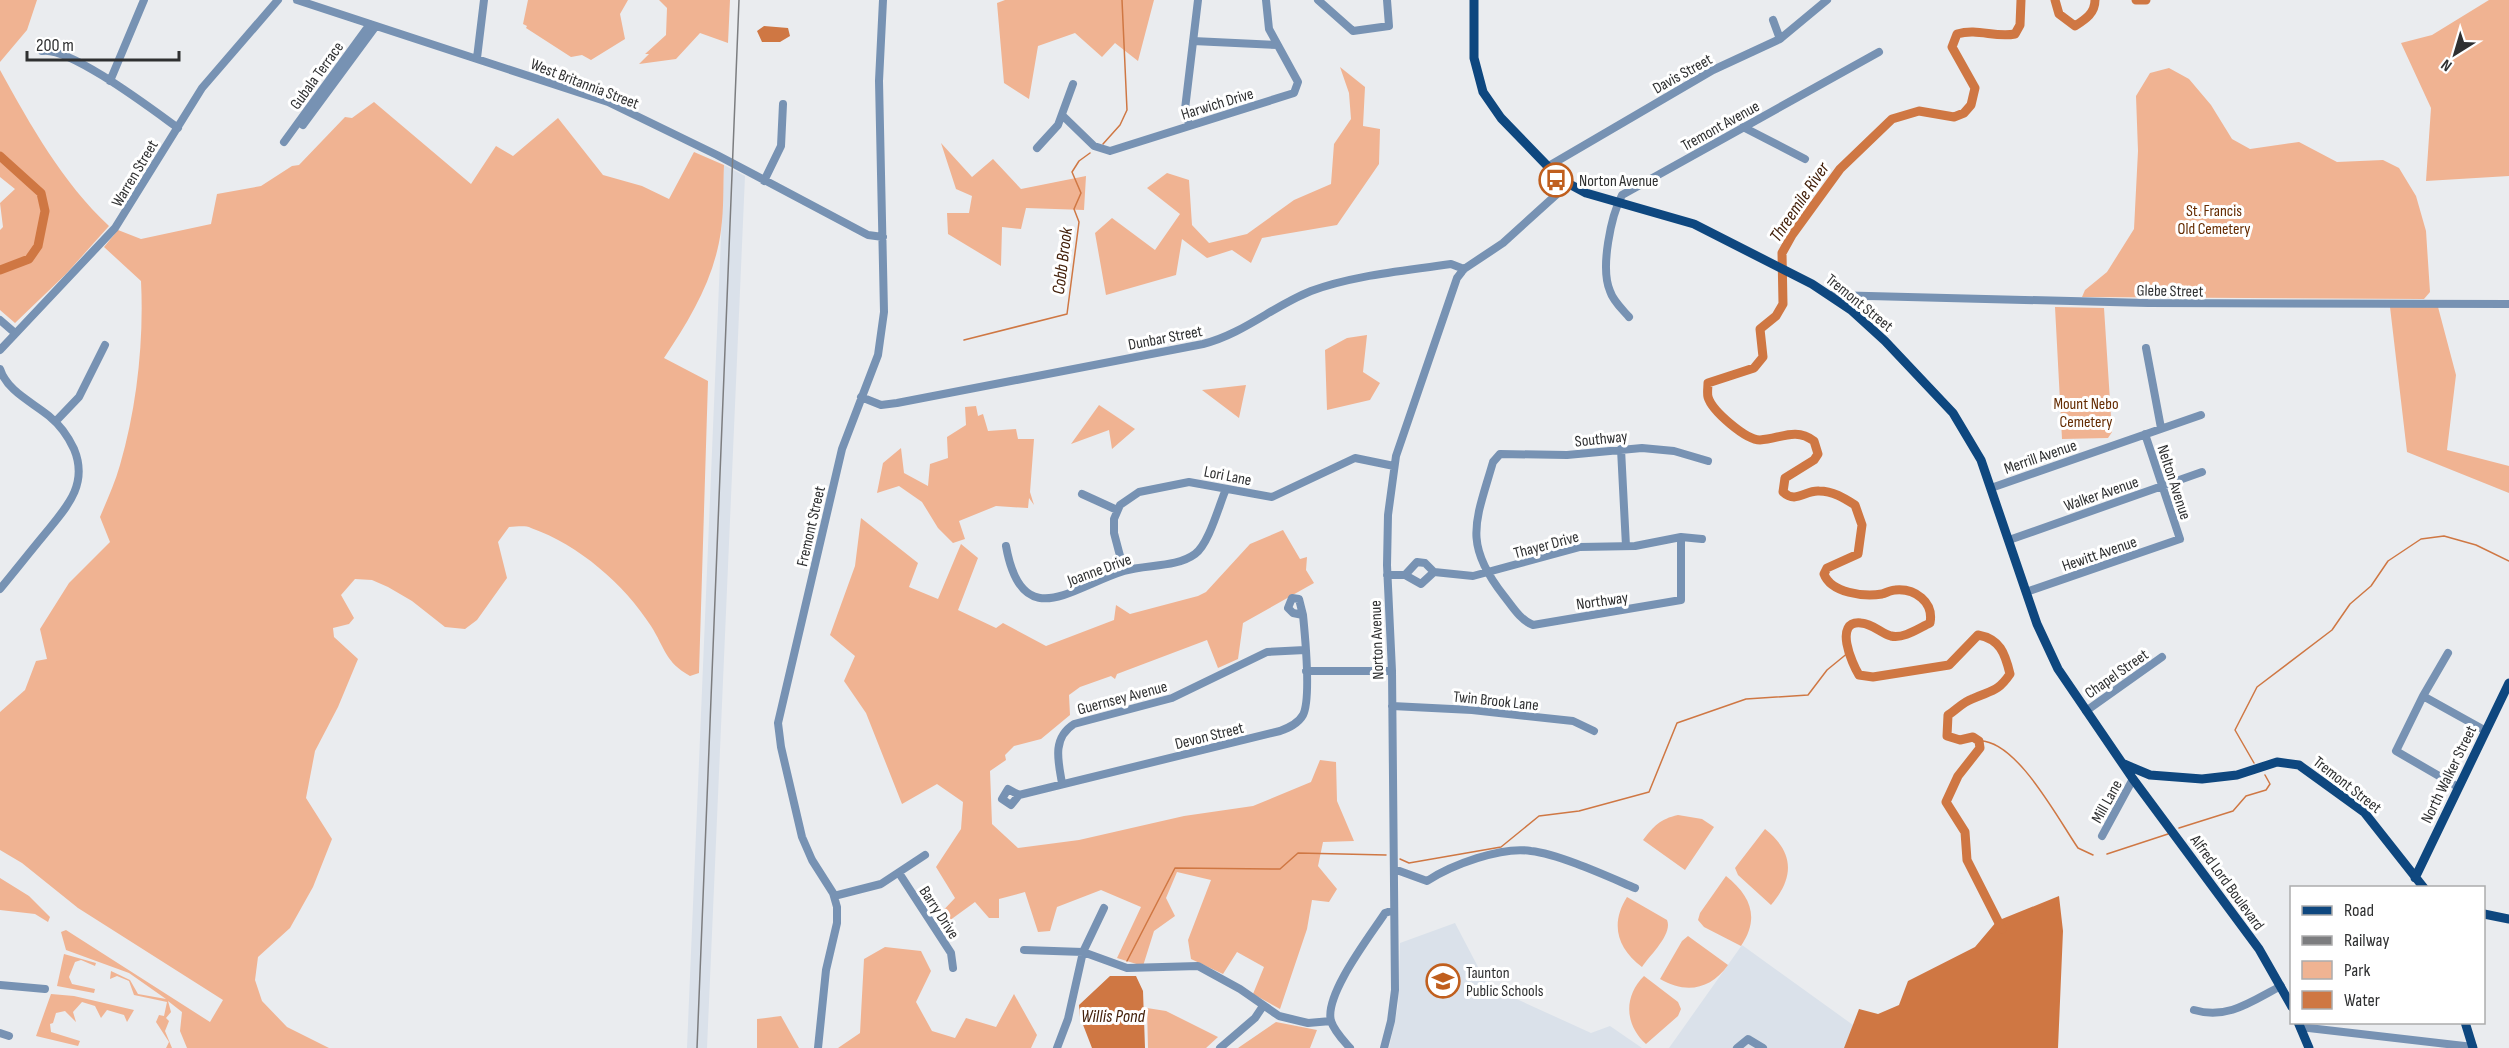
<svg xmlns="http://www.w3.org/2000/svg" width="2509" height="1048" viewBox="0 0 2509 1048" font-family="'Sofia Sans Condensed',sans-serif">
<style>
.built{fill:#dae1ea}
.green{fill:#f0b392}
.water{fill:#cf7743}
.lines{fill:none;stroke-linecap:round;stroke-linejoin:round}
.stream{stroke:#cf7743;stroke-width:1.5}
.river{stroke:#cf7743;stroke-width:9}
.minor{stroke:#7792b3;stroke-width:8}
.major{stroke:#0e477f;stroke-width:9}
.rail{stroke:#7c7d7f;stroke-width:1.5}
.labels{text-anchor:middle;stroke-width:6;stroke-linejoin:round;paint-order:stroke}
.street-label{font-size:16px;fill:#2f3031;stroke:#fff}
.poi-label{font-size:16px;fill:#2f3031;stroke:#fff;text-anchor:start}
.park-label{font-size:16px;fill:#642b01;stroke:#fff}
.water-label{font-size:18px;font-style:italic;fill:#43200a;stroke:#fff}
</style>
<rect width="100%" height="100%" fill="#eaecef"/>
<path class="built" d="M724,165L745,176L707,1048H687Z
M1455,923L1488,986L1591,1033L1610,1026L1642,1048H1389L1398,1006L1400,943Z
M1742,945L1853,1025L1846,1048H1669Z"/>
<path class="green" d="M0,0H37L27,30L0,62Z
M528,0H628L620,14L625,39L591,60L582,55L571,57L526,28L527,26L523,24Z
M659,0H730L728,43L700,33L676,59L639,64L649,54H645L666,35L667,8Z
M1005,0H1154L1138,61L1115,43L1102,57L1075,33L1038,46L1029,99L1004,83L997,3Z
M2489,0H2509V176L2426,181L2431,108L2401,43L2432,35Z
M1340,67L1365,87L1363,126L1380,129L1379,164L1337,225L1262,238L1251,263L1232,250L1207,258L1182,239L1176,275L1106,295L1095,233L1112,218L1155,250L1180,214L1147,188L1167,173L1189,180L1192,225L1209,243L1247,234L1294,200L1331,184L1334,144L1351,119L1349,93Z
M2169,68L2189,79L2211,105L2232,139L2250,149L2299,142L2337,162L2383,160L2399,168L2416,196L2426,231L2430,292L2424,299L2082,297L2085,290L2107,272L2134,229L2138,151L2136,96L2150,73Z
M0,70C31,126 62,182 109,226L66,274L15,323L0,310V230L3,227L0,203L15,189L0,177Z
M374,102L471,184L496,146L513,156L558,118L603,175L642,186L669,199L694,152L724,165C723,186 724,209 721,230C715,278 690,319 664,358L708,381L699,673L690,676C665,662 665,648 651,626C624,584 579,545 531,528C525,525 516,527 509,527L498,542L507,578L477,620L465,629L445,627L412,601L388,587L372,580L355,579L341,595L354,618L349,624L333,628L334,637L358,659L338,707L315,751L306,798L332,839L313,887L290,928L258,957L255,980L262,1001L287,1027L329,1048H187L180,1031L182,1012L168,1001L171,1012L166,1018L169,1021L165,1031L172,1048H166L169,1042L156,1022L159,1015L164,1016L167,1002L134,995L129,981L117,976L110,979L111,971L130,980L138,994L166,999L129,973L66,950L61,932L66,930L210,1022L223,1000L78,908L22,863L0,850V712L25,690L36,661L47,659L40,629L69,583L110,542L100,517C107,500 115,483 120,465C137,407 144,341 141,281L104,247L118,230L141,239L211,224L217,194L261,186L292,166L299,165L345,117L352,118Z
M941,143L972,177L993,159L1021,189L1086,176L1084,210L1026,208L1021,229L1002,227L1001,266L948,234L947,213H969L972,196L956,189Z
M2055,307L2104,308L2112,432L2108,438L2062,439Z
M2390,307H2438L2456,375L2447,450L2509,466V493L2407,452Z
M1367,335L1363,372L1380,383L1370,400L1327,410L1325,350L1347,338Z
M1246,385L1239,418L1202,390Z
M1099,405L1135,429L1112,449L1109,430L1071,444Z
M976,406L978,416L983,414L988,431L1016,429L1018,439H1034L1030,492L1034,505L1029,498L1028,508L996,506L959,521L965,539L953,543L938,528L922,502L899,486L877,493L883,463L901,448L904,473L928,486L930,464L948,458L947,437L966,425L965,407Z
M861,518L918,563L909,587L938,599L961,544L978,558L958,610L996,628L1003,623L1046,646L1114,620L1116,605L1130,614L1198,596L1206,592L1250,544L1283,530L1300,559L1307,557L1306,570L1314,583L1243,623L1238,659L1218,668L1207,640L1117,674L1115,679L1111,676L1080,687L1069,695L1070,715L1041,739L1014,746L1005,755L1006,760L990,771L992,824L1018,848L1079,840L1184,816L1253,806L1311,782L1320,760L1336,762L1337,801L1354,841L1323,842L1318,866L1337,889L1329,902L1312,900L1307,929L1280,1009L1253,994L1264,967L1237,952L1223,974L1191,959L1188,940L1211,880L1177,872L1166,898L1175,916L1154,931L1143,966L1117,958L1141,907L1101,890L1057,907L1050,931L1038,932L1025,892L999,899V918H989L975,902L942,926L935,919L955,898L936,867L961,829L963,802L937,784L902,804L866,713L844,681L855,656L830,635L855,566Z
M1678,815L1702,819L1714,827L1685,870L1643,840C1654,826 1660,819 1678,815Z
M1765,829C1794,852 1795,877 1771,905L1738,875L1735,868Z
M1726,876C1751,896 1760,918 1741,946L1704,927L1698,920L1700,913Z
M0,878L29,896L50,917L48,922L35,914L0,910Z
M1627,897L1667,920C1673,934 1650,955 1642,967C1617,948 1610,924 1627,897Z
M1688,936L1728,965C1710,990 1686,994 1660,979L1682,941Z
M885,947L921,951L931,971L916,1002L932,1031L955,1038L966,1018L996,1027L1014,994L1037,1035L1031,1048H838L860,1033L864,959Z
M64,954L96,963L95,966L81,960L75,962L69,977L72,984L95,989L94,993L57,986Z
M1644,976L1678,1002L1681,1009L1678,1016L1646,1044C1625,1025 1623,997 1644,976Z
M51,994L74,996L134,1010L127,1022L124,1015L107,1010L101,1018L95,1006L82,1002L73,1012L76,1022L65,1011L56,1013L53,1023L50,1024L51,1032L80,1041L78,1046L36,1036Z
M1147,1008L1166,1011L1218,1037L1206,1048H1148Z
M781,1016L799,1048H757V1019Z
M1276,1022L1317,1030L1310,1048H1238Z"/>
<path class="water" d="M764,26L788,28L790,36L780,42H762L757,31Z
M2059,896L2063,931L2058,1048H1844L1859,1009L1878,1014L1899,1005L1908,981L1975,947L1997,921Z
M1110,976H1136L1143,991L1145,1048H1092L1080,1017L1079,1005Z"/>
<g class="lines">
<path class="stream" d="M1103,144L1120,125L1127,110L1122,0
M964,340L1067,314L1079,222L1074,209L1081,193L1072,172L1079,161L1090,153
M1979,741C2016,739 2058,819 2078,848L2093,855
M2254,763L2235,730L2257,687L2332,630L2350,604L2371,586L2388,561L2421,539L2444,536L2476,545L2509,561
M2179,828L2233,811L2246,796L2266,790L2270,784L2265,775
M2107,854L2168,834
M1400,859L1409,863L1501,847L1539,816L1579,811L1649,792L1677,723L1746,699L1808,695L1827,670L1849,652
M1127,961L1175,868L1280,869L1298,853L1386,855"/>
<path class="river" d="M2055,0L2059,14L2075,26C2086,19 2095,13 2095,0
M2136,0H2146
M0,156L41,193L45,211L38,246L29,259L0,270
M2002,929L1967,860L1965,832L1946,802L1958,776L1980,748L1979,741L1973,737L1960,740L1947,736L1948,715C1956,710 1963,702 1972,699C1991,690 1997,693 2010,674C2005,653 2000,639 1978,635L1949,665L1873,677L1859,675C1852,664 1833,620 1861,623C1873,624 1881,633 1891,636C1904,639 1919,628 1930,623C1934,602 1915,588 1895,590C1891,590 1886,593 1882,594C1864,597 1831,593 1824,574L1827,568L1858,554L1862,525L1855,505C1844,498 1833,491 1819,491C1805,490 1796,504 1783,492L1785,478L1814,460L1818,454L1814,441C1795,427 1780,439 1760,440C1746,440 1712,411 1708,397C1707,393 1708,387 1708,383L1754,368L1763,357L1760,329L1776,316L1783,304L1782,253L1792,235L1840,169L1892,119L1919,111L1954,117L1964,113L1971,105L1975,88L1952,47L1957,34C1978,28 1995,38 2015,34L2020,25L2021,0"/>
<path class="minor" d="M297,0L608,102L717,155L868,235L883,237
M1318,0L1353,31L1389,26L1387,0
M1773,20L1780,39
M1193,41L1277,45
M42,51C69,46 153,110 178,128
M477,58L484,0
M110,81L144,0
M1062,115L1094,146L1110,151L1294,93L1298,82L1269,29L1266,0
M299,122L303,125L376,26
M1189,125L1185,109L1198,0
M1743,127L1805,159
M284,142L370,24
M1037,148L1058,125L1073,84
M1547,167L1713,70L1780,39L1827,0
M764,181L781,146L783,104
M1830,295L2148,303L2509,304
M1629,317C1622,309 1613,301 1610,291C1600,268 1611,216 1622,195L1879,52
M0,320L15,333
M2146,348L2161,428
M0,350L115,228L202,88L278,0
M0,369C7,391 32,402 49,416C60,425 68,436 74,449C89,485 66,508 44,535C29,553 15,571 0,589
M861,397L881,405L897,403L1203,344C1243,334 1273,306 1311,291C1354,275 1405,271 1451,264L1464,269
M56,421L79,397L105,345
M1621,449L1626,546
M1991,488L2201,415
M1082,494L1117,510
M1681,537V600L1533,625C1520,620 1512,606 1504,596C1462,543 1476,521 1493,462L1500,454L1567,455L1642,448L1674,451L1708,461
M2009,540L2202,472
M1006,546C1022,635 1072,587 1124,571C1146,564 1176,568 1195,554C1209,544 1219,505 1226,489
M1124,571L1114,533V519L1120,505L1139,492L1189,482L1272,497L1355,458L1394,466
M1387,575H1405L1421,584L1434,572
M1405,575L1417,562L1425,563L1434,572L1473,576L1580,547L1635,546L1681,537L1702,539
M2026,592L2180,539L2145,434
M1306,671H1392
M2423,696L2448,653
M1392,706L1472,710L1573,721L1594,731
M2086,711L2162,657
M1062,783C1058,761 1052,738 1074,724L1172,698L1267,652L1305,650
M2458,787L2396,751L2423,696L2486,731
M1019,795L1008,789L1002,799L1011,805L1019,795L1280,731C1288,728 1298,724 1303,715C1311,699 1305,635 1303,615L1293,613L1288,608L1292,598L1299,599L1303,615
M2102,836L2133,779
M1394,869L1427,881C1451,865 1502,846 1531,851C1559,854 1609,877 1635,888
M899,873L951,953L953,968
M834,896L881,884L925,855
M1024,950L1083,952L1127,968L1198,966L1240,989L1279,1016L1308,1023L1331,1021
M0,985L45,989
M2194,1010C2228,1020 2252,1001 2281,986
M2300,1027L2473,1047
M0,1033L9,1036
M818,1048L826,970L837,923V907L833,893L812,860L802,837L781,747L778,723L842,449L878,355L884,312L879,81L883,0
M1057,1048L1068,1019L1083,952L1104,908
M1220,1048L1255,1018L1263,1006
M1350,1048C1343,1040 1334,1031 1331,1021C1324,995 1370,936 1385,913L1394,910
M1384,1048L1391,1021L1395,990L1392,671L1387,565L1388,515L1396,456L1457,278L1464,269L1503,243L1567,185
M1737,1048L1748,1039L1763,1048"/>
<path class="major" d="M1474,0V58L1483,92L1501,118L1560,179L1586,193L1694,224L1812,284L1851,310L1885,341L1953,413L1981,460L2037,624L2058,669L2133,779L2259,949L2292,1007
M2124,764L2150,775L2202,779L2237,775L2277,762L2299,765L2364,812L2424,888
M2415,878L2509,683
M2484,914L2509,919
M2298,1022L2309,1048
M2465,1022L2473,1048"/>
<path class="rail" d="M697,1048L739,0"/>
</g>
<defs>
<g id="bus-ring" transform="scale(1.725)"><circle r="9.5" fill="#fff" stroke="#c05f1e" stroke-width="1.5"/><path d="M-5-6H5V4H4V6H2V4H-2V6H-4V4H-5ZM-3.5-4V0h7V-4ZM-3.5 1.2v1.5H-2V1.2ZM2 1.2v1.5H3.5V1.2Z" fill="#c05f1e"/></g>
<g id="school-ring" transform="scale(1.725)"><circle r="9.5" fill="#fff" stroke="#c05f1e" stroke-width="1.5"/><path d="M0-5L7-2L0 1L-7-2ZM-4 1L0 2.5L4 1V4Q0 6-4 4Z" fill="#c05f1e"/></g>
</defs>
<g fill-rule="evenodd">
<use href="#bus-ring" x="1556" y="180"/>
<use href="#school-ring" x="1443" y="981"/>
</g>
<g class="labels">
<g class="street-label">
<text transform="translate(1682 73) rotate(-29)" y="6">Davis Street</text>
<text transform="translate(316 75) rotate(-54)" y="6">Gubala Terrace</text>
<text transform="translate(585 83) rotate(21)" y="6">West Britannia Street</text>
<text transform="translate(1217 103) rotate(-17)" y="6">Harwich Drive</text>
<text transform="translate(1720 125) rotate(-29)" y="6">Tremont Avenue</text>
<text transform="translate(134 173) rotate(-59)" y="6">Warren Street</text>
<text transform="translate(2170 290) rotate(1)" y="6">Glebe Street</text>
<text transform="translate(1860 302) rotate(39)" y="6">Tremont Street</text>
<text transform="translate(1165 337) rotate(-11)" y="6">Dunbar Street</text>
<text transform="translate(1601 438) rotate(-6)" y="6">Southway</text>
<text transform="translate(2040 456) rotate(-19)" y="6">Merrill Avenue</text>
<text transform="translate(1228 475) rotate(11)" y="6">Lori Lane</text>
<text transform="translate(2175 482) rotate(72)" y="6">Nelton Avenue</text>
<text transform="translate(2101 493) rotate(-19)" y="6">Walker Avenue</text>
<text transform="translate(810 526) rotate(-77)" y="6">Fremont Street</text>
<text transform="translate(1546 544) rotate(-15)" y="6">Thayer Drive</text>
<text transform="translate(2099 553) rotate(-19)" y="6">Hewitt Avenue</text>
<text transform="translate(1099 569) rotate(-20)" y="6">Joanne Drive</text>
<text transform="translate(1602 600) rotate(-8)" y="6">Northway</text>
<text transform="translate(1376 640) rotate(-92)" y="6">Norton Avenue</text>
<text transform="translate(2116 673) rotate(-35)" y="6">Chapel Street</text>
<text transform="translate(1122 697) rotate(-15)" y="6">Guernsey Avenue</text>
<text transform="translate(1496 700) rotate(6)" y="6">Twin Brook Lane</text>
<text transform="translate(1209 735) rotate(-14)" y="6">Devon Street</text>
<text transform="translate(2448 774) rotate(-64)" y="6">North Walker Street</text>
<text transform="translate(2348 784) rotate(38)" y="6">Tremont Street</text>
<text transform="translate(2106 801) rotate(-61)" y="6">Mill Lane</text>
<text transform="translate(2228 882) rotate(54)" y="6">Alfred Lord Boulevard</text>
<text transform="translate(940 912) rotate(57)" y="6">Barry Drive</text>
</g>
<g class="poi-label">
<text x="1579" y="186">Norton Avenue</text>
<text x="1466" y="978">Taunton<tspan x="1466" dy="18">Public Schools</tspan></text>
</g>
<g class="park-label">
<text x="2214" y="216">St. Francis<tspan x="2214" dy="18">Old Cemetery</tspan></text>
<text x="2086" y="409">Mount Nebo<tspan x="2086" dy="18">Cemetery</tspan></text>
</g>
<g class="water-label">
<text transform="translate(1799 202) rotate(-56)" y="6">Threemile River</text>
<text transform="translate(1062 261) rotate(-83)" y="6">Cobb Brook</text>
<text x="1113" y="1022">Willis Pond</text>
</g>
</g>
<rect x="2290" y="886" width="195" height="138" fill="#ffffff" stroke="#acacad" stroke-width="1.5"/>
<rect x="2302" y="906" width="30" height="9" fill="#0e477f" stroke="#acacad" stroke-width="1.5"/>
<text x="2344" y="916" font-size="18" fill="#2f3031">Road</text>
<rect x="2302" y="936" width="30" height="9" fill="#7c7d7f" stroke="#acacad" stroke-width="1.5"/>
<text x="2344" y="946" font-size="18" fill="#2f3031">Railway</text>
<rect x="2302" y="961" width="30" height="18" fill="#f0b392" stroke="#acacad" stroke-width="1.5"/>
<text x="2344" y="976" font-size="18" fill="#2f3031">Park</text>
<rect x="2302" y="991" width="30" height="18" fill="#cf7743" stroke="#acacad" stroke-width="1.5"/>
<text x="2344" y="1006" font-size="18" fill="#2f3031">Water</text>
<g transform="translate(2455 54) rotate(217)" stroke="#ffffff" stroke-width="4.5" paint-order="stroke">
<path d="M0-4.5L10 22L0 15L-10 22Z" fill="#2f3031"/>
<text y="-9" font-size="16" font-weight="bold" text-anchor="middle" fill="#2f3031">N</text>
</g>
<path d="M27 51v9h152v-9" fill="none" stroke="#2f3031" stroke-width="3"/>
<text x="36" y="51" font-size="18" fill="#2f3031" stroke="#ffffff" stroke-width="4.5" paint-order="stroke">200 m</text>
</svg>
